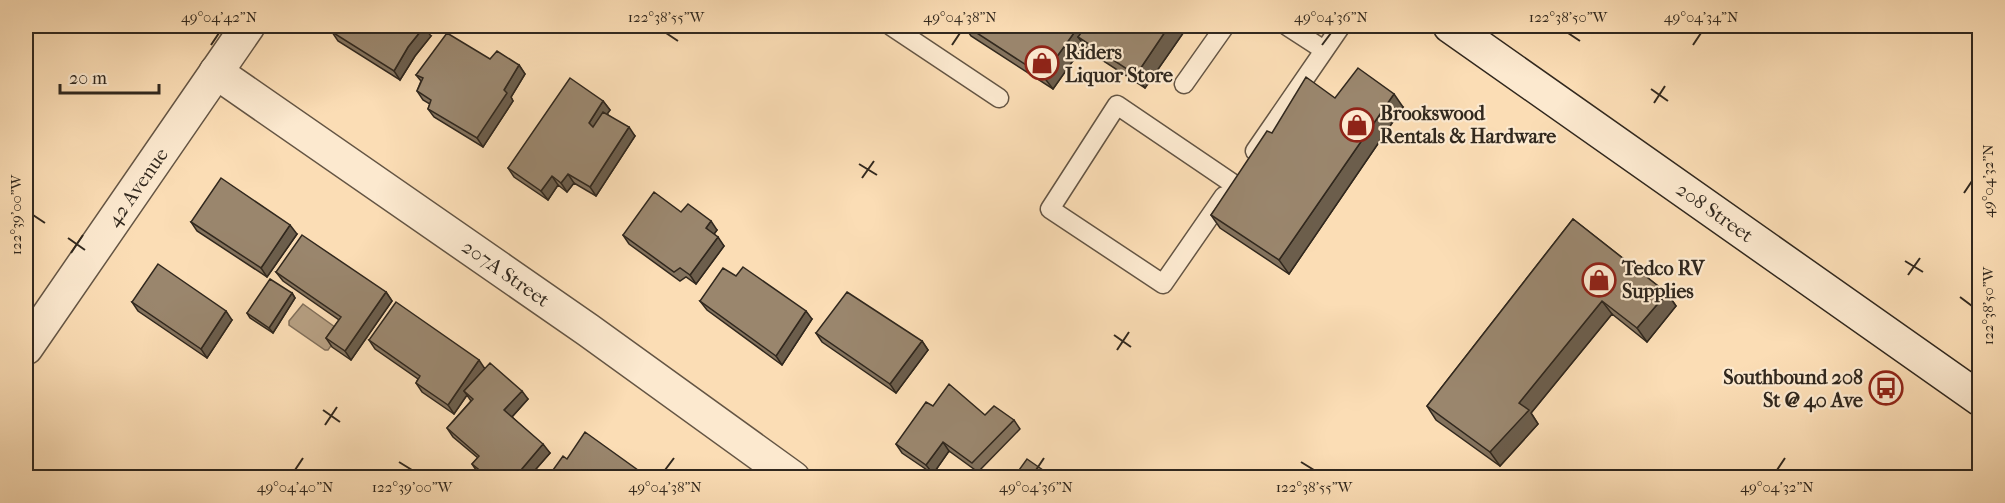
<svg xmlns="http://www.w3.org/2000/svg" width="2005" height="503" viewBox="0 0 2005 503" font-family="'IM FELL French Canon',serif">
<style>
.water{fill:#b69f82;stroke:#816f5a;stroke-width:1.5}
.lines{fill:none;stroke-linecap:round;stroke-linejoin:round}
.service-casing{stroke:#645544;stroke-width:21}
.minor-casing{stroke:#645544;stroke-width:36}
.tertiary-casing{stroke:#645544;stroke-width:36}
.secondary-casing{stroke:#31281e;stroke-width:36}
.service{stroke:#fce9cf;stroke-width:18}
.minor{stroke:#fce9cf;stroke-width:33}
.tertiary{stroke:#fce9cf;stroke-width:33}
.secondary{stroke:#fce9cf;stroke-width:33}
.wall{fill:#84735e;stroke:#31281e;stroke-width:1.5}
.shaded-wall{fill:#6c5e4c;stroke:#31281e;stroke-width:1.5}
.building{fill:#9a866d;stroke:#31281e;stroke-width:1.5}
.ticks{fill:none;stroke:#31281e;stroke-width:2}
.labels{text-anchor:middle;stroke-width:4.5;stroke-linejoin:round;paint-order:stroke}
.poi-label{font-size:20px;font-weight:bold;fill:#31281e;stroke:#fce9cf;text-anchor:start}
.street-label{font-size:20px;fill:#31281e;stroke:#fce9cf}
.neatline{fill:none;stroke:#31281e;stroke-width:2}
.ticks-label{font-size:15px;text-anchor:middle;fill:#31281e}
</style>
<rect width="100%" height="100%" fill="#fbddb5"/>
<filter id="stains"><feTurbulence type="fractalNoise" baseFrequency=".00333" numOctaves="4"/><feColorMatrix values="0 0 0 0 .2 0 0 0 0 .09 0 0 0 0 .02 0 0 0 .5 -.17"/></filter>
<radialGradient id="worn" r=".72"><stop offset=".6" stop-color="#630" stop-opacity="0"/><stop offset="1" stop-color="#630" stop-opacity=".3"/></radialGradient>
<path class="water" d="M303,304L339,330L340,333L328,350H325L289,325V321Z"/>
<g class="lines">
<g class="service-casing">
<path id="service" d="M891,26L999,98
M1287,26L1324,50
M1184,84L1225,26
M1255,151L1341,26
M1224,196L1163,284L1050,209L1117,105L1232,183"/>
</g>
<g class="minor-casing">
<path id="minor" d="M216,72L588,330L793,478"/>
</g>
<g class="tertiary-casing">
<path id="tertiary" d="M26,348L248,26"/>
</g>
<g class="secondary-casing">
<path id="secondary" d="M1450,26L1980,399"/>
</g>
<use href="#service" class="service"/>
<use href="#minor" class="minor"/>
<use href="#tertiary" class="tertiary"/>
<use href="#secondary" class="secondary"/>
</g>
<path class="wall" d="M964,26H1188L1145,88L1088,51L1084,45L1053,89L971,36Z
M332,32L431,36L415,56L400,80L338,41Z
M490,59L519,65L525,74L511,97L513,101L483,147L434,117L428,109L430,104L423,100L417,91L421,81L416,75Z
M1335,98L1403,107L1289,274L1220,228L1211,215L1272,133Z
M603,101L610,110L607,114L635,136L596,196L574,183L567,192L558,185L548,200L514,177L508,168Z
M681,212L717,230L714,234L724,246L696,284L686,277L680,281L629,244L623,235Z
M1573,219L1667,293L1676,306L1647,342L1612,314L1531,413L1538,424L1500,466L1436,420L1427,406Z
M191,222L297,234L267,277L197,231Z
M276,272L386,292L392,301L351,360L332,347L326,338L339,320L283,281Z
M292,293L295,298L273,333L250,318L247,313Z
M700,301L812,319L782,365L707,310Z
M132,302L232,320L207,358L138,311Z
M816,333L922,341L928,350L896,393L822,342Z
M369,340L485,368L528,399L512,417L550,453L529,477H484L478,473L472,464L478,458L453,437L447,428L471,401L467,395L454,414L422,392L416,383L418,379L375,349Z
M933,406L1014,420L1020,429L978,472L949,451L933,474L902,453L896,444Z"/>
<path class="shaded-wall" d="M1079,26H1097L1078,37L1084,45L1053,89L1043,76Z
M1169,26H1188L1145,88L1136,75Z
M424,27L431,36L415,56L400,80L394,71L408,47Z
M519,65L525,74L511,97L513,101L483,147L477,138L504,90Z
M1394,94L1403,107L1289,274L1279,260Z
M603,101L610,110L595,132L589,123Z
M629,127L635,136L596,196L590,187Z
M568,174L574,183L567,192L561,183Z
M552,176L558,185L548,200L541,191Z
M711,221L717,230L712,237L706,228Z
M290,225L297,234L267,277L261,268Z
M718,237L724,246L696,284L690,275Z
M386,292L392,301L351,360L345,351Z
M292,293L295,298L273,333L269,328Z
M1667,293L1676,306L1647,342L1637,328Z
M1602,301L1612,314L1531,413L1538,424L1500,466L1490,452L1519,403Z
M226,311L232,320L207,358L201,349Z
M806,311L812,319L782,365L776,356Z
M922,341L928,350L896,393L890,384Z
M479,360L485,369L464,391L467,395L454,414L448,405Z
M522,391L528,399L510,419L504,410Z
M943,442L949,451L933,474L926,465Z
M543,444L550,453L529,477H515Z"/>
<path class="building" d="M336,26H421L424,27L408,47L394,71L332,32Z
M966,26H1079L1043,76Z
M1086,26H1169L1136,75L1078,37Z
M447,33L490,59L497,51L519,65L504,90L507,93L477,138L428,109L431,100L417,91L423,78L416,75Z
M1358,68L1394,94L1279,260L1211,215L1267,131L1272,133L1306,77L1335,98Z
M570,78L603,101L589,123L593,127L603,112L629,127L590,187L568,174L561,183L552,176L541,191L508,168Z
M221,178L290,225L261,268L191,222Z
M654,192L681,212L688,204L711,221L706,228L718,237L690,275L680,268L674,272L623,235Z
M1573,219L1667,293L1637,328L1602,301L1519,403L1529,410L1490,452L1427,406Z
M302,235L386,292L345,351L326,338L341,317L276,272Z
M158,264L226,311L201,349L132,302Z
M743,267L806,311L776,356L700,301L723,268L736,276Z
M270,279L292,293L269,328L247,313Z
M847,292L922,341L890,384L816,333Z
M396,302L479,360L448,405L416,383L420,376L369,340Z
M490,363L522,391L504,410L543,444L515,477H488L472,464L479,456L447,428L473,399L464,391Z
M949,384L985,415L994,406L1014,420L972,463L943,442L926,465L896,444L926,402L933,406Z
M585,432L642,473L640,477H548L563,456L567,459Z
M1027,459L1053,477H1014Z"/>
<path class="ticks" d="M666,33L678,41M1568,33L1580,41M211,45L219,33M952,45L960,33M1322,45L1331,33M1693,45L1701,33M1651,89L1668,101M1654,103L1665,86M859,164L877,175M862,178L874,161M1964,193L1972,181M33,215L45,223M68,238L85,250M71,253L83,235M1905,261L1923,272M1908,275L1920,258M1960,297L1972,306M1114,335L1131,347M1117,350L1129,332M323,410L340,422M325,425L337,407M399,462L412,470M1301,462L1314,470M295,470L303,458M665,470L674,458M1036,470L1044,458M1777,470L1785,458"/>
<defs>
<g id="shop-ring" transform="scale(1.725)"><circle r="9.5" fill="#fce9cf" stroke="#8f2418" stroke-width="1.5"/><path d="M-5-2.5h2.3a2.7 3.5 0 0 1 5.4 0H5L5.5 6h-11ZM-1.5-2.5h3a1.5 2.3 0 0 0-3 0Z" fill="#8f2418"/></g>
<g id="bus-ring" transform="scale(1.725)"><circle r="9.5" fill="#fce9cf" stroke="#8f2418" stroke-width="1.5"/><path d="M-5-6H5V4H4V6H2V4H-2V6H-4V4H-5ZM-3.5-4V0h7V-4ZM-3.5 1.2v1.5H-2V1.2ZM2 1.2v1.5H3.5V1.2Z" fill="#8f2418"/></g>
</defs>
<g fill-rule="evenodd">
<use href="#shop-ring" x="1042" y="63"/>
<use href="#shop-ring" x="1357" y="125"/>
<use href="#shop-ring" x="1599" y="280"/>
<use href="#bus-ring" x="1886" y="388"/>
</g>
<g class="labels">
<g class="poi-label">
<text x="1065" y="59">Riders<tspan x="1065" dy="23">Liquor Store</tspan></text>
<text x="1380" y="120">Brookswood<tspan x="1380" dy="23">Rentals &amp; Hardware</tspan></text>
<text x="1622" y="275">Tedco RV<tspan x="1622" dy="23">Supplies</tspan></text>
<text x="1863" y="384" text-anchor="end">Southbound 208<tspan x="1863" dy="23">St @ 40 Ave</tspan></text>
</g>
<g class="street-label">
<text transform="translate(137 187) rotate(-55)" y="7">42 Avenue</text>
<text transform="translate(1715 212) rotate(35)" y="7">208 Street</text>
<text transform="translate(506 273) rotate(35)" y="7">207A Street</text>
</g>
</g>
<rect width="2005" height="503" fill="none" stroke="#fbddb5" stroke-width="66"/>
<path d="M60 84v9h99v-9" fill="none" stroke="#31281e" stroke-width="3"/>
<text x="69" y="84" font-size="18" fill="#31281e" stroke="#fce9cf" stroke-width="4.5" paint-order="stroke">20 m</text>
<rect x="33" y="33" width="1939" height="437" class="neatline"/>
<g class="ticks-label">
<text x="219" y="22">49°04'42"N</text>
<text x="666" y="22">122°38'55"W</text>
<text x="960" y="22">49°04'38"N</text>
<text x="1331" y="22">49°04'36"N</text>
<text x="1568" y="22">122°38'50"W</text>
<text x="1701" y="22">49°04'34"N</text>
<text transform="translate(1988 181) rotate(-90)" y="5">49°04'32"N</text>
<text transform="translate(16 215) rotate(-90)" y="5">122°39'00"W</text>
<text transform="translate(1988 306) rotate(-90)" y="5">122°38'50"W</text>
<text x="295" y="492">49°04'40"N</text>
<text x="412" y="492">122°39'00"W</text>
<text x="665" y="492">49°04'38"N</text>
<text x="1036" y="492">49°04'36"N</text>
<text x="1314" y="492">122°38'55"W</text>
<text x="1777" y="492">49°04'32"N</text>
</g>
<rect width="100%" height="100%" filter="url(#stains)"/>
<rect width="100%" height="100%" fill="url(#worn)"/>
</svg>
